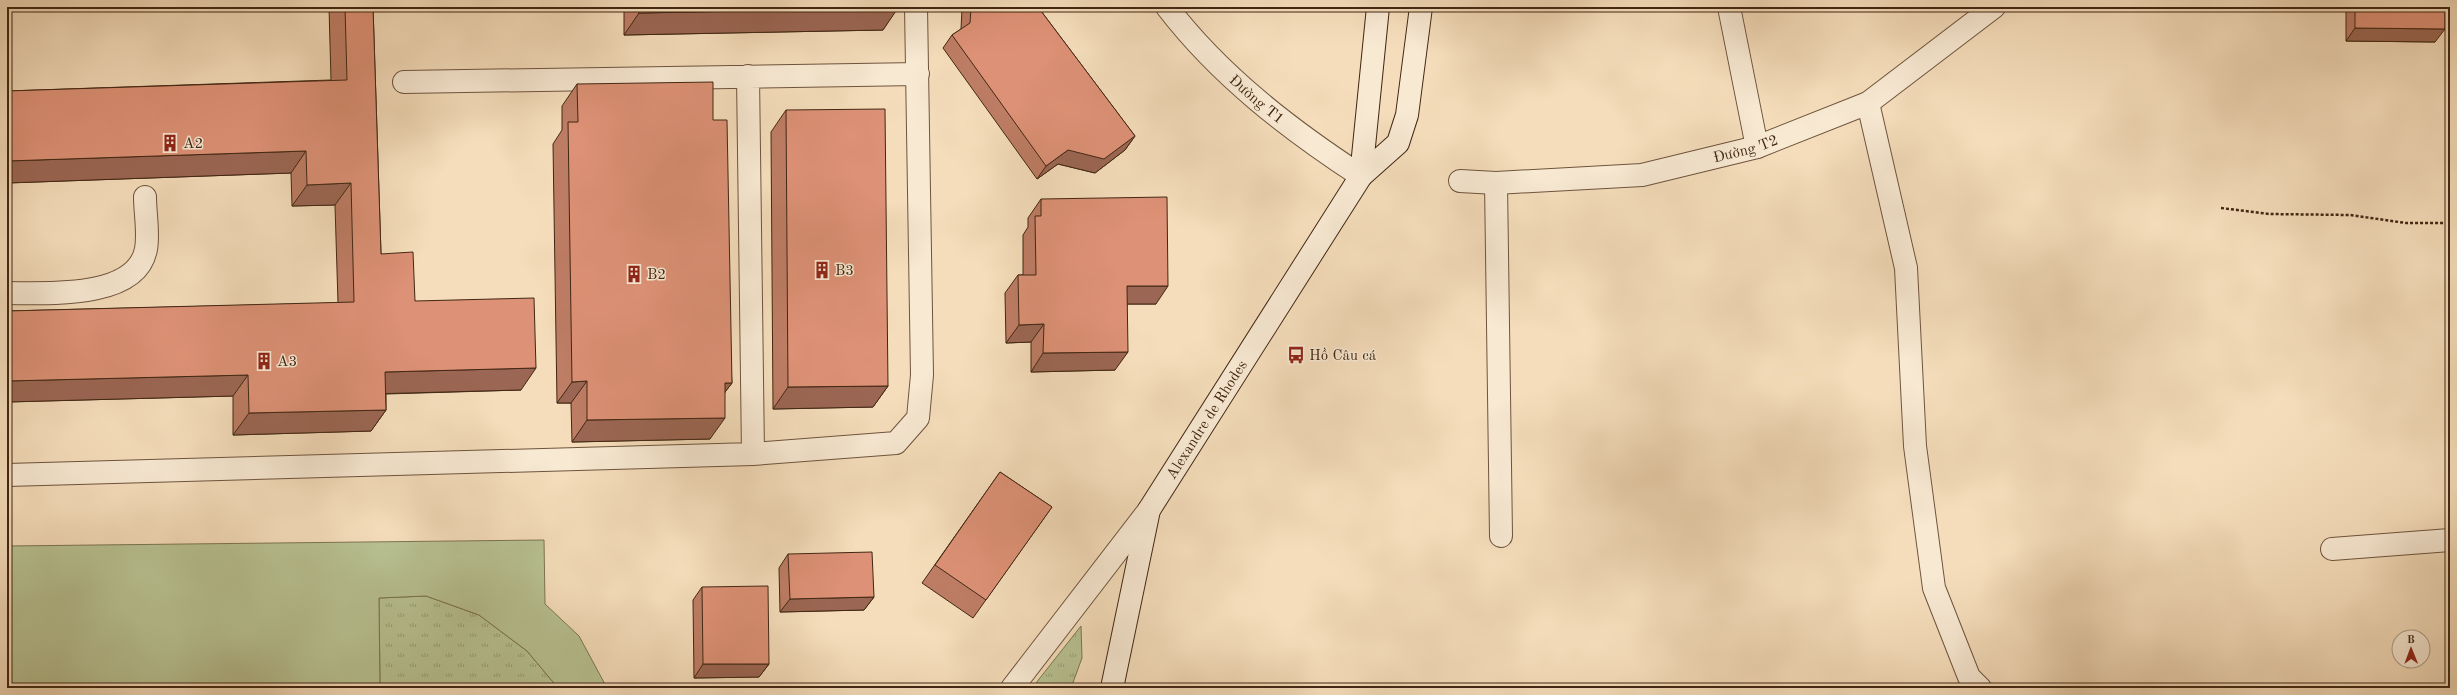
<svg xmlns="http://www.w3.org/2000/svg" width="2457" height="695" viewBox="0 0 2457 695" font-family="'Old Standard TT',serif">
<style>
.grass{fill:url(#grass-tufts);stroke:#7c7453}
.pitch{fill:#b8c293;stroke:#7c7453}
.lines{fill:none;stroke-linecap:round;stroke-linejoin:round}
.lane-casing{stroke:#6e543d;stroke-width:24}
.street-casing{stroke:#6e543d;stroke-width:24}
.secondary-casing{stroke:#412713;stroke-width:24}
.path{stroke:#412713;stroke-width:2.5;stroke-dasharray:3 2;stroke-linecap:butt}
.lane{stroke:#f8e9d3;stroke-width:22}
.street{stroke:#f8e9d3;stroke-width:22}
.secondary{stroke:#f8e9d3;stroke-width:22}
.wall{fill:#be7d65;stroke:#412713}
.shaded-wall{fill:#9b6653;stroke:#412713}
.building{fill:#dd9176;stroke:#412713}
.labels{text-anchor:middle;stroke-width:3;stroke-linejoin:round;paint-order:stroke}
.street-label{font-size:15px;fill:#412713;stroke:#f8e9d3}
.poi-label{font-size:15px;fill:#412713;stroke:#f8e9d3;text-anchor:start}
</style>
<defs>
<pattern id="grass-tufts" width="24" height="20" patternUnits="userSpaceOnUse"><rect width="24" height="20" fill="#b8c293"/><path d="M3 7l-1-3M5 7V3M7 7l1-3M15 17l-1-3M17 17v-4M19 17l1-3" fill="none" stroke="#979e77"/></pattern>
</defs>
<rect width="100%" height="100%" fill="#f5ddbb"/>
<filter id="stains"><feTurbulence type="fractalNoise" baseFrequency=".005" numOctaves="4"/><feColorMatrix values="0 0 0 0 .2 0 0 0 0 .09 0 0 0 0 .02 0 0 0 .5 -.17"/></filter>
<radialGradient id="worn" r=".72"><stop offset=".6" stop-color="#630" stop-opacity="0"/><stop offset="1" stop-color="#630" stop-opacity=".3"/></radialGradient>
<path class="grass" d="M426,596L479,615L527,651L558,688H380L379,598Z
M1081,626L1082,658L1071,688H1032Z"/>
<path class="pitch" d="M544,540L545,604L579,636L607,688H558L527,651L479,615L426,596L379,598L380,688H7V546Z"/>
<g class="lines">
<g class="lane-casing">
<path id="lane" d="M1729,7L1757,147
M748,76L753,454
M404,82L918,74
M1868,103L1906,268L1915,446L1934,588L1969,677L1980,688
M7,293C44,293 137,300 146,249C149,233 145,213 145,197
M7,475L753,454L896,443L918,418L922,375L916,7
M2332,549L2450,540"/>
</g>
<g class="street-casing">
<g id="street">
<path id="s1" d="M1167,7C1220,76 1289,129 1361,176"/>
<path id="s2" d="M1460,181L1496,183L1642,175L1757,147L1868,103L1994,7"/>
<path d="M1496,183L1501,536"/>
<path d="M1012,688L1149,510"/>
</g>
</g>
<g class="secondary-casing">
<g id="secondary">
<path d="M1361,176L1378,7"/>
<path id="s3" d="M1112,688L1149,510L1361,176L1398,143L1407,115L1421,7"/>
</g>
</g>
<path class="path" d="M2221,208L2269,214L2350,215L2406,223H2450"/>
<use href="#lane" class="lane"/>
<use href="#street" class="street"/>
<use href="#secondary" class="secondary"/>
</g>
<path class="wall" d="M329,7H373L381,254L415,301L521,390L386,394V410L371,431L233,435V396L7,402V311L338,303L335,205L292,206L291,173L7,183V91L331,80Z
M624,7H898L883,30L624,35Z
M963,7H1038L1135,136L1125,150L1095,173L1058,164L1037,179L943,48L952,35L961,29L962,9Z
M2346,7H2445L2435,42L2346,41Z
M577,84L713,120L732,383L725,392L710,439L572,442L571,403H557L553,144L562,130V106Z
M786,110L888,386L873,407L773,409L771,132Z
M1041,199L1156,304H1127L1115,370L1031,372V342L1006,343L1005,293L1018,275H1023V235L1028,227V218Z
M1000,472L1052,507L973,618L922,583Z
M788,554L874,597L864,610L780,612L779,568Z
M702,587L769,664L759,677L694,678L693,600Z"/>
<path class="shaded-wall" d="M898,8L883,30L624,35L639,13Z
M2355,28L2445,29L2435,42L2346,41Z
M1135,136L1125,150L1095,173L1058,164L1037,179L1046,166L1068,150Z
M306,151L291,173L7,183V161Z
M351,183L335,205L292,206L307,185Z
M1127,286H1168L1156,304H1114Z
M1044,324L1031,342L1006,343L1019,325Z
M1128,352L1115,370L1031,372L1043,353Z
M536,368L521,390L370,394L385,372Z
M248,375L233,396L7,402V381Z
M587,381L571,403H557L572,382Z
M725,383H732L716,404Z
M888,386L873,407L773,409L788,387Z
M386,410L371,431L233,435L249,413Z
M725,418L710,439L572,442L587,420Z
M874,597L864,610L780,612L790,599Z
M703,664H769L759,677L694,678Z"/>
<path class="building" d="M345,7H373L381,254L413,252L415,301L534,298L536,368L385,372L386,410L249,413L248,375L7,381V311L354,302L351,183L307,185L306,151L7,161V91L347,80Z
M639,7H898V8L639,13Z
M971,7H1038L1135,136L1104,159L1068,150L1046,166L952,35L970,23Z
M2355,7H2445V29L2355,28Z
M713,82V120H727L732,383H725V418L587,420V381L572,382L568,122H578L577,84Z
M885,109L888,386L788,387L786,110Z
M1167,197L1168,286H1127L1128,352L1043,353L1044,324L1019,325L1018,275H1036L1035,216H1041V199Z
M1000,472L1052,507L986,600L935,565Z
M872,552L874,597L790,599L788,554Z
M768,586L769,664H703L702,587Z"/>
<defs>
<g id="building-bare" transform="scale(1.38)"><path d="M-4-6H4V6H1V3H-1V6H-4ZM-2.5-4.3h1.7v1.8h-1.7ZM.8-4.3h1.7v1.8H.8ZM-2.5-1h1.7V.8h-1.7ZM.8-1h1.7V.8H.8Z" fill="#8f2418" stroke="#f8e9d3" stroke-width="2.5" paint-order="stroke"/></g>
<g id="bus-bare" transform="scale(1.38)"><path d="M-5-6H5V4H4V6H2V4H-2V6H-4V4H-5ZM-3.5-4V0h7V-4ZM-3.5 1.2v1.5H-2V1.2ZM2 1.2v1.5H3.5V1.2Z" fill="#8f2418" stroke="#f8e9d3" stroke-width="2.5" paint-order="stroke"/></g>
</defs>
<g fill-rule="evenodd">
<use href="#building-bare" x="170" y="143"/>
<use href="#building-bare" x="822" y="270"/>
<use href="#building-bare" x="634" y="274"/>
<use href="#bus-bare" x="1296" y="355"/>
<use href="#building-bare" x="264" y="361"/>
</g>
<g class="labels">
<g class="street-label">
<text dy="5" stroke="none"><textPath href="#s1" startOffset="129">Đường T1</textPath></text>
<text dy="5" stroke="none"><textPath href="#s2" startOffset="289">Đường T2</textPath></text>
<text dy="5" stroke="none"><textPath href="#s3" startOffset="289">Alexandre de Rhodes</textPath></text>
</g>
<g class="poi-label">
<text x="183" y="148">A2</text>
<text x="835" y="275">B3</text>
<text x="647" y="279">B2</text>
<text x="1309" y="360">Hồ Câu cá</text>
<text x="277" y="366">A3</text>
</g>
</g>
<rect width="2457" height="695" fill="none" stroke="#f5ddbb" stroke-width="24"/>
<rect x="8" y="8" width="2441" height="679" fill="none" stroke="#412713" stroke-width="2"/>
<rect x="12" y="12" width="2433" height="671" fill="none" stroke="#412713"/>
<g transform="translate(2411 649) rotate(359)"><circle r="19" fill="#f8e9d3" stroke="#af9b86"/>
<path d="M0-3L7 15L0 10L-7 15Z" fill="#8f2418"/>
<text y="-6" font-size="11" font-weight="bold" text-anchor="middle" fill="#412713">B</text>
</g>
<rect width="100%" height="100%" filter="url(#stains)"/>
<rect width="100%" height="100%" fill="url(#worn)"/>
</svg>
